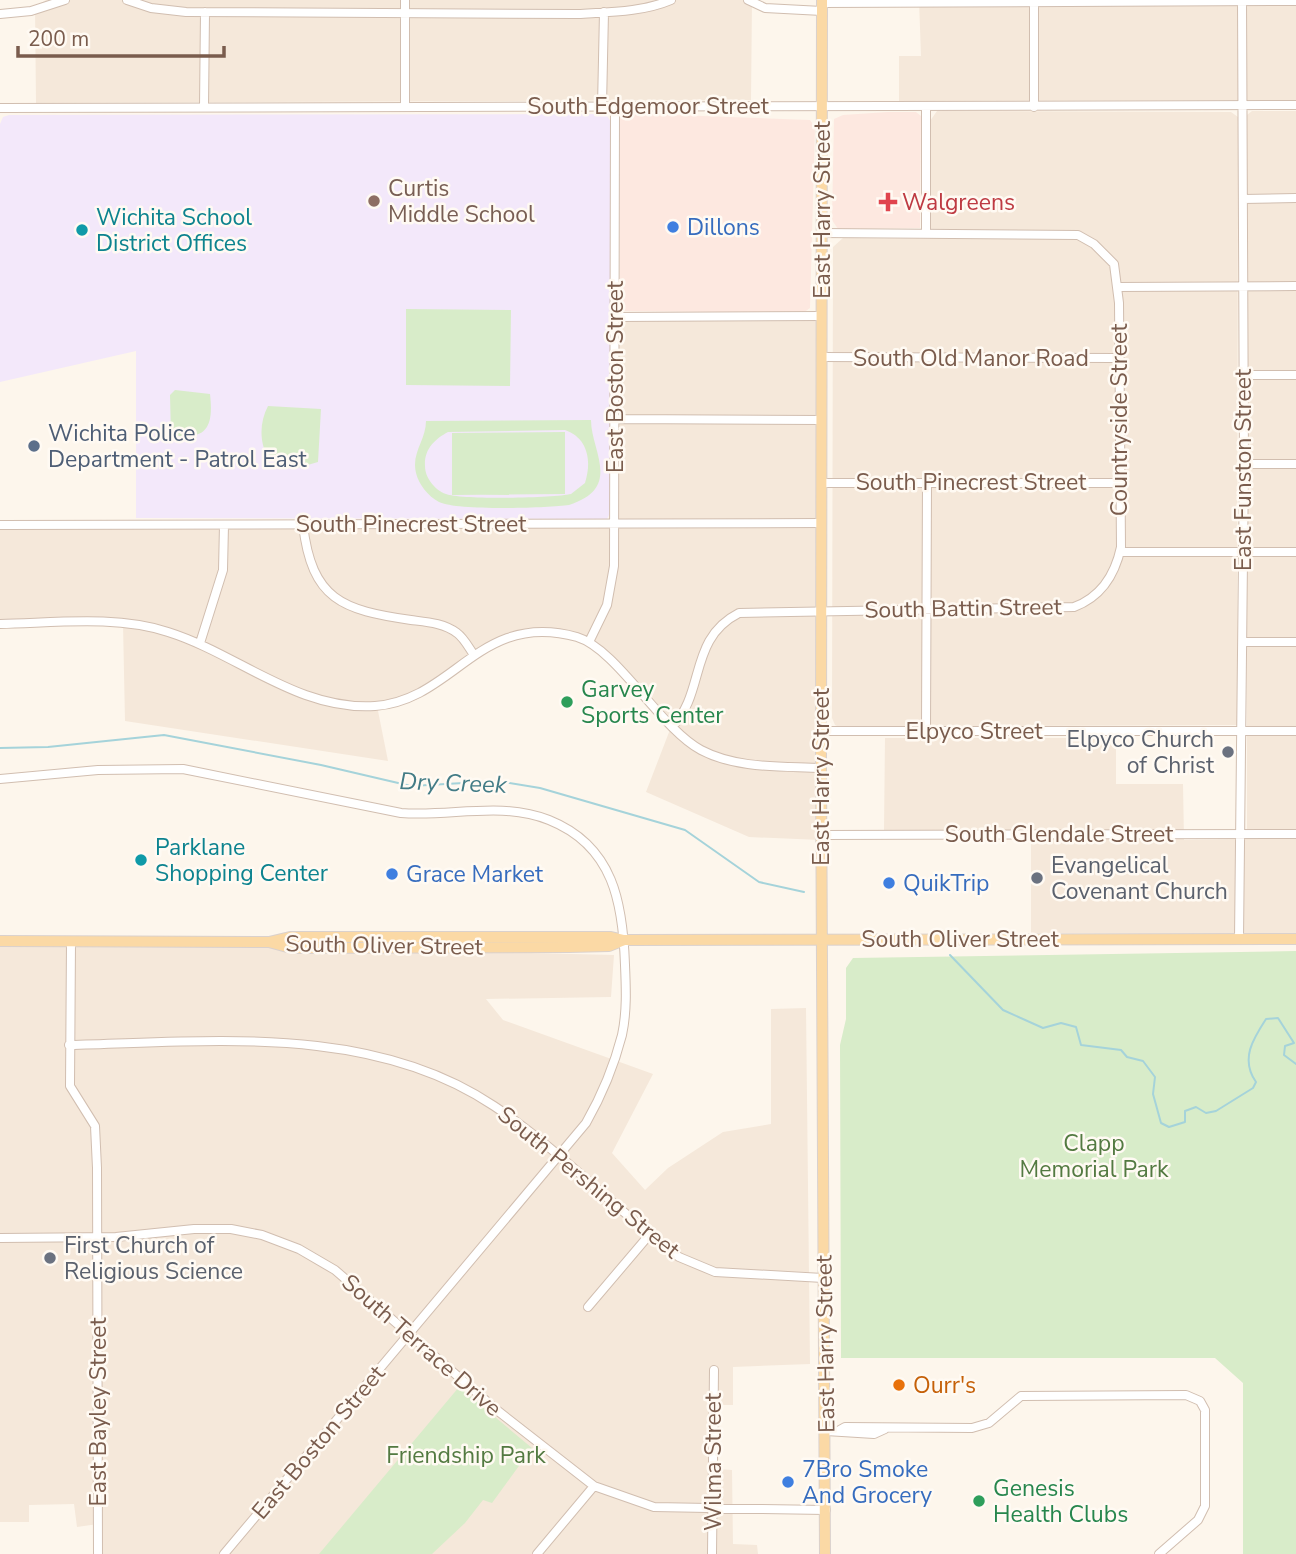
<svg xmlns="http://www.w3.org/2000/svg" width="1296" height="1554" viewBox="0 0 1296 1554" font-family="'Nunito Sans',sans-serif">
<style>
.residential{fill:#f5e8da}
.commercial{fill:#fde8e0}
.education{fill:#f3e8fa}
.green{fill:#d8ecc9;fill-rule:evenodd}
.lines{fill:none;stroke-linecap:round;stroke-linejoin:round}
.stream{stroke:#a5d3da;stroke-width:2}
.minor-casing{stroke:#d1beb0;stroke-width:10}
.major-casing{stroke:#dad1cd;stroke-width:12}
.minor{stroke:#fff;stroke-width:8}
.major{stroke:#fbd9a5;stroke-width:10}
.education-dot{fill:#8d6e63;stroke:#fffaf3;stroke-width:2.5}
.health-dot{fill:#e0444e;stroke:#fffaf3;stroke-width:2.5}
.shop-dot{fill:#3f7fe0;stroke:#fffaf3;stroke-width:2.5}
.culture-dot{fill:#0f9aa8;stroke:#fffaf3;stroke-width:2.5}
.service-dot{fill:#5c6f8a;stroke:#fffaf3;stroke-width:2.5}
.leisure-dot{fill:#2e9e5b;stroke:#fffaf3;stroke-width:2.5}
.worship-dot{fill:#6b7280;stroke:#fffaf3;stroke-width:2.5}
.food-dot{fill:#e8710a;stroke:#fffaf3;stroke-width:2.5}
.labels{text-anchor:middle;stroke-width:5;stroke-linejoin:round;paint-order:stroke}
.street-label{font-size:23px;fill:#7a5c4d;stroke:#fffaf3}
.education-label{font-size:23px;fill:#785e54;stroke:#fffaf3;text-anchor:start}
.health-label{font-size:23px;fill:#be3a42;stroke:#fffaf3;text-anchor:start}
.culture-label{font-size:23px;fill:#0d838f;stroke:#fffaf3;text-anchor:start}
.shop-label{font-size:23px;fill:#366cbe;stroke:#fffaf3;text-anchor:start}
.service-label{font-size:23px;fill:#4e5e75;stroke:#fffaf3;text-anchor:start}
.leisure-label{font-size:23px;fill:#27864d;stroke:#fffaf3;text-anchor:start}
.worship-label{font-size:23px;fill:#5b616d;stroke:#fffaf3;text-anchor:start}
.park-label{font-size:23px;fill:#537a41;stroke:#fffaf3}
.food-label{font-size:23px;fill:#c56008;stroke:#fffaf3;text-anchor:start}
.water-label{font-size:24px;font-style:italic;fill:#437c86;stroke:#fffaf3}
</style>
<rect width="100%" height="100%" fill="#fdf6ec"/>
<path class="residential" d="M46,0H752L751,100L36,103L35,7Z
M919,0H1296V100L899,101V56H921Z
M937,111L1231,112L1238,117L1237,725L839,727L835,725L832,718L833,247L843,238L930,239V121Z
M1252,111H1296V934L1031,933V831L884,830L885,738H1116V784H1183L1184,840L1247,839V115Z
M822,316L821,840L749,837L646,792L671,727L589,642L523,633L484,648L416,700L377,706L388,761L125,721L123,624H0V525L614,523L615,317Z
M0,941L614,955L611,997L486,999L503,1020L653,1074L612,1153L645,1190L668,1168L723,1132L771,1124V1009L806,1008L810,1364L733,1367V1405H720L718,1469L732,1470L733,1544L757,1545L758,1554H98V1524L77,1527L74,1504L29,1505V1522H0Z"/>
<path class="commercial" d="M888,112H916L921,116L920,228L838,229L832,220L834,119L843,115Z
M622,113L810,120L815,127L810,308L803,313L620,311L619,119Z"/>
<path class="education" d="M606,114L611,122V511L607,519L136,518V351L0,382V124L3,117L9,115Z"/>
<path class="green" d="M406,309L511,310L510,386L406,385Z
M175,390L210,394C214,428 206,441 171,435L170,395Z
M268,406L321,409L318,462L297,468L270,460C259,445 259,423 268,406Z
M591,420C591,451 623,488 569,505C546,508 458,511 439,502C428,496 419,485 416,473C411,453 426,440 426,421ZM565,430C588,438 592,461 585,483L571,494C554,498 461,500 446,494C435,490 425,478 425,466C424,449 435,439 448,432Z
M565,432V494L452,495V433Z
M1296,951V1554H1243V1383L1215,1358H841L840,1045L846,1019V968L853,958Z
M459,1387L532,1448L492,1503L483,1500L465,1523L432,1554H319Z"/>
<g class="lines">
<path class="stream" d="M0,748L48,747L164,735L321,765L411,786L498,781L540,788L685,830L759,882L804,892
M950,955L1003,1010L1043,1028L1061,1023L1076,1027L1081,1045L1121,1050L1127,1057L1143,1061L1155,1077L1153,1094L1161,1123L1169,1127L1185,1122V1111L1196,1107L1206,1113L1216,1111L1253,1088L1256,1082C1240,1059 1253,1039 1266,1019L1278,1018L1294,1043L1285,1046L1284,1055L1296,1064"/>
<g class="minor-casing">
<path id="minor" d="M127,0L151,8L186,12L578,14C609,12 643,12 671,0
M405,0V106
M748,0L765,8L822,11
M822,3L1296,1
M0,14L31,11L65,0
M602,106L604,12
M926,106V234
M204,107L205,12
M1034,107V0
M0,108L1296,105
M1243,199L1296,198
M1117,287L1296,286
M615,317L822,316
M822,357L1119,358
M1243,375H1296
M616,419L822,420
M1244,464H1296
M822,483H1119
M0,525L822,523
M303,525C312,600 342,610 411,620C427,622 444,623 457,633C464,638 469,648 474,655
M1120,552H1296
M0,624C54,623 116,615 168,632C238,654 298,711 375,706C455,700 479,610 577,637C617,649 660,728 701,750C737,769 781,766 821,768
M589,642L607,605L614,566L615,106
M1243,642H1296
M200,643L223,570L224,525
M672,727C706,692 688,639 739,613L1074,607C1101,597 1115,575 1121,547L1119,303L1114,264L1094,244L1078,235L822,233
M821,731H1296
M926,731L927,482
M0,779L98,770L183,769L401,813C452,817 500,801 549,820C614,846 623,904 625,965C626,988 627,1012 622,1035C614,1066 602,1095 586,1123L224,1554
M821,835L1296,834
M1239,939L1244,464L1242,0
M71,942L70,1086L95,1126L97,1168L98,1554
M69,1045C210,1042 371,1023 494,1106C560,1150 615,1209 679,1257L715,1272L823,1278
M0,1238L116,1237L194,1229H231L262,1235L299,1249L335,1270L498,1411L594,1486L654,1507L826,1510
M588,1307L650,1234
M826,1431L874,1434L885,1429
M838,1431L845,1427L972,1428L989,1423L1021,1396L1186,1395L1200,1401L1205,1410V1506L1198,1520L1159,1554
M537,1554L594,1486
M712,1554L714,1370"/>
</g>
<g class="major-casing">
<path id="major" d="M822,0L821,768L825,1554
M0,941L269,942L291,948L569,947L609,946L624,940
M269,942L290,937H611L624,940L1296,939"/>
</g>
<use href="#minor" class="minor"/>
<use href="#major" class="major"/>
</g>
<circle class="education-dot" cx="374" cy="201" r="7"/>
<path class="health-dot" d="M884.5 191.5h7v7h7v7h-7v7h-7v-7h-7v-7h7z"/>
<g class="shop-dot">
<circle cx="673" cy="227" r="7"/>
<circle cx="392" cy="874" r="7"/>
<circle cx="889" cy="883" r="7"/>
<circle cx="788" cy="1482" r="7"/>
</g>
<g class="culture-dot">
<circle cx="82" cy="230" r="7"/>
<circle cx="141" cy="860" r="7"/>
</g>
<circle class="service-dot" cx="34" cy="446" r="7"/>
<g class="leisure-dot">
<circle cx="567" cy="702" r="7"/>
<circle cx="979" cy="1501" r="7"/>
</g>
<g class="worship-dot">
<circle cx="1228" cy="752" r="7"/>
<circle cx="1037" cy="878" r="7"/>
<circle cx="50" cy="1258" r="7"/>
</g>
<circle class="food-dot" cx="899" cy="1385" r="7"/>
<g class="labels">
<g class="street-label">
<text x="648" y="114">South Edgemoor Street</text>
<text transform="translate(822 210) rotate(-90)" y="8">East Harry Street</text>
<text x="971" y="366">South Old Manor Road</text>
<text transform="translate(615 377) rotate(-90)" y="8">East Boston Street</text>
<text transform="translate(1119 420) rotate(-90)" y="8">Countryside Street</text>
<text transform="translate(1243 470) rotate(-90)" y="8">East Funston Street</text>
<text x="971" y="490">South Pinecrest Street</text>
<text x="411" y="532">South Pinecrest Street</text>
<text transform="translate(963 608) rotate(-1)" y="8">South Battin Street</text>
<text x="974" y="739">Elpyco Street</text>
<text transform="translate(821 777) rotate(-90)" y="8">East Harry Street</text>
<text x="1059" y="842">South Glendale Street</text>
<text x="960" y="947">South Oliver Street</text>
<text transform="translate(384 945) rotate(1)" y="8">South Oliver Street</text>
<text transform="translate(589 1182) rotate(39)" y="8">South Pershing Street</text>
<text transform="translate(825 1344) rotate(-91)" y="8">East Harry Street</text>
<text transform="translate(422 1345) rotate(41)" y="8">South Terrace Drive</text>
<text transform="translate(98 1412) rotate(-90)" y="8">East Bayley Street</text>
<text transform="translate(318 1442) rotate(-50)" y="8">East Boston Street</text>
<text transform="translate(713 1462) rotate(-90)" y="8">Wilma Street</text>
</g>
<g class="education-label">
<text x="388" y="196">Curtis<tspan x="388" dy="26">Middle School</tspan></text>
</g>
<g class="health-label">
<text x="902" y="210">Walgreens</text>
</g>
<g class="culture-label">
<text x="96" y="225">Wichita School<tspan x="96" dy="26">District Offices</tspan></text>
<text x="155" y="855">Parklane<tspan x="155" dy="26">Shopping Center</tspan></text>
</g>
<g class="shop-label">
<text x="687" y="235">Dillons</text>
<text x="406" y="882">Grace Market</text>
<text x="903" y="891">QuikTrip</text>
<text x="802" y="1477">7Bro Smoke<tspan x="802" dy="26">And Grocery</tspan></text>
</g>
<g class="service-label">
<text x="48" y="441">Wichita Police<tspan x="48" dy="26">Department - Patrol East</tspan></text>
</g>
<g class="leisure-label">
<text x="581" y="697">Garvey<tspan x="581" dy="26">Sports Center</tspan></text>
<text x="993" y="1496">Genesis<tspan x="993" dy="26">Health Clubs</tspan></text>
</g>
<g class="worship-label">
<text x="1214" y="747" text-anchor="end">Elpyco Church<tspan x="1214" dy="26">of Christ</tspan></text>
<text x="1051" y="873">Evangelical<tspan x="1051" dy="26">Covenant Church</tspan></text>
<text x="64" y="1253">First Church of<tspan x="64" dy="26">Religious Science</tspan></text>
</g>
<g class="park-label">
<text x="1094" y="1151">Clapp<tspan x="1094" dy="26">Memorial Park</tspan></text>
<text x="466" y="1463">Friendship Park</text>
</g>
<g class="food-label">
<text x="913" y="1393">Ourr's</text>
</g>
<g class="water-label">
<text transform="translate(453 783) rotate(2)" y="8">Dry Creek</text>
</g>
</g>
<path d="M18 46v10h206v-10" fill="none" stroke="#7a5c4d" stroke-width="3.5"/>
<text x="28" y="46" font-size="21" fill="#7a5c4d" stroke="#fffaf3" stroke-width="5" paint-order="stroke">200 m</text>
</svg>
